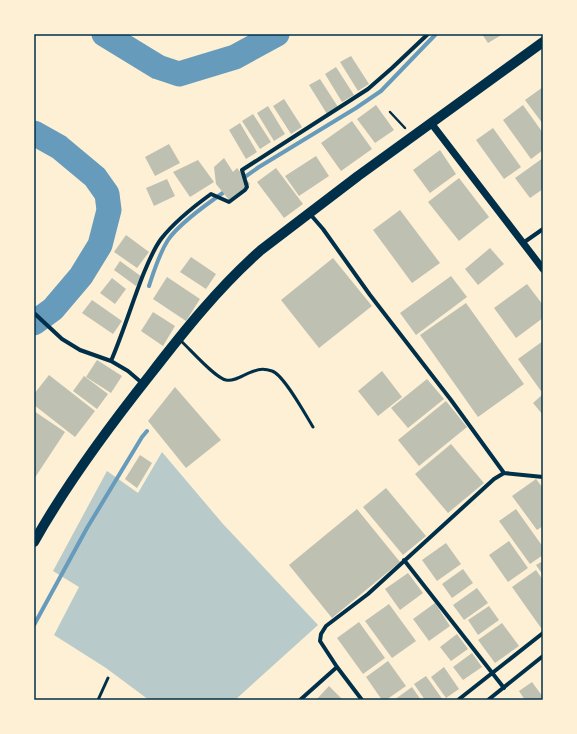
<svg xmlns="http://www.w3.org/2000/svg" width="577" height="734" viewBox="0 0 577 734" font-family="'Source Sans 3',sans-serif">
<style>
.green{fill:#b9caca}
.lines{fill:none;stroke-linecap:round;stroke-linejoin:round}
.stream{stroke:#669bbc;stroke-width:4}
.river{stroke:#669bbc;stroke-width:25}
.building{fill:#bec0b2}
.path{stroke:#003049;stroke-width:2.5}
.service{stroke:#003049;stroke-width:3}
.minor{stroke:#003049;stroke-width:4}
.tertiary{stroke:#003049;stroke-width:7}
.primary{stroke:#003049;stroke-width:10}
.neatline{fill:none;stroke:#003049;stroke-width:1.5}
</style>
<rect width="100%" height="100%" fill="#fdf0d5"/>
<path class="green" d="M162,452L223,524L318,625L235,700H149L106,668L54,635L79,587L53,571L107,471L138,493Z"/>
<g class="lines">
<path class="stream" d="M242,179L259,167L356,108L381,91L436,34
M149,286C154,271 159,254 168,240C178,225 211,201 227,190
M34,625L87,528L142,437L147,431"/>
<path class="river" d="M104,34L158,67L179,74L235,57L277,34
M34,133L59,147L95,177L107,194L109,210L100,245L81,276L53,309L34,323"/>
</g>
<path class="building" d="M482,34H503L488,43Z
M351,56L369,84L358,91L340,62Z
M336,67L354,95L342,102L325,74Z
M320,79L338,107L327,114L309,85Z
M543,87V124L525,100Z
M284,99L302,127L291,134L273,106Z
M376,105L394,130L375,143L357,119Z
M523,105L543,133V150L531,159L503,120Z
M268,106L285,134L274,141L257,113Z
M253,114L271,142L260,149L242,121Z
M352,121L372,149L341,171L321,143Z
M240,123L257,152L246,159L229,130Z
M493,128L521,167L504,179L476,140Z
M169,144L180,163L155,176L145,157Z
M440,150L456,174L430,193L413,170Z
M316,156L329,176L299,196L285,176Z
M224,158L233,172L237,168L250,184L229,200L216,184L214,167Z
M543,158V189L530,198L515,178Z
M198,160L214,182L190,197L173,172Z
M276,168L303,204L284,218L257,182Z
M459,178L489,217L459,241L428,202Z
M167,179L175,196L154,206L146,188Z
M400,210L440,263L412,283L373,230Z
M126,235L149,252L137,268L114,252Z
M490,248L504,264L478,285L465,269Z
M191,257L216,274L206,289L180,272Z
M333,258L372,306L319,348L281,300Z
M120,261L142,277L136,286L114,270Z
M451,276L467,297L416,335L400,313Z
M167,277L200,299L186,321L153,299Z
M112,278L126,289L115,304L100,293Z
M527,284L543,305V318L516,338L494,308Z
M92,300L122,321L113,334L82,313Z
M466,303L524,384L478,417L420,335Z
M153,312L175,326L163,346L141,331Z
M543,341V389L541,391L518,359Z
M97,360L122,376L111,393L86,377Z
M382,371L402,397L378,416L358,391Z
M49,375L95,411L75,437L34,405V394Z
M84,376L108,394L97,409L73,391Z
M427,379L444,399L408,428L391,408Z
M175,387L221,440L186,468L148,421Z
M543,394V415L533,403Z
M446,401L467,427L419,466L398,440Z
M34,411L65,432L34,479Z
M451,444L484,483L448,513L415,474Z
M140,455L152,463L137,488L125,479Z
M536,479L543,488V526L537,530L512,496Z
M386,488L426,536L403,555L363,507Z
M357,509L400,562L332,618L289,565Z
M516,509L543,547V555L530,564L499,521Z
M509,541L528,568L508,582L489,555Z
M446,543L461,564L437,581L422,560Z
M543,561V575L536,565Z
M463,569L473,583L452,598L442,584Z
M536,570L543,580V626L541,628L512,587Z
M408,573L423,593L400,610L385,589Z
M477,588L488,603L464,620L453,605Z
M435,603L450,626L429,641L413,619Z
M389,604L416,641L392,658L365,621Z
M489,606L499,620L478,635L468,620Z
M359,622L385,658L363,674L337,638Z
M502,623L519,646L495,663L478,640Z
M457,634L468,649L451,661L440,647Z
M472,653L482,667L463,680L453,667Z
M388,661L406,686L386,700H382L366,677Z
M444,667L459,689L446,698L431,677Z
M426,676L443,700H425L414,684Z
M532,682L543,697V700H525L519,691Z
M329,686L343,700H316Z
M412,687L421,700H394Z"/>
<g class="lines">
<path class="path" d="M390,112L405,128"/>
<path class="service" d="M180,340C190,349 215,378 226,380C235,382 244,374 254,371C259,369 266,369 272,371C284,375 305,414 313,427
M98,700L108,678"/>
<path class="minor" d="M310,214L323,229L370,295L451,400L504,473
M523,243L543,229
M34,313L62,339L80,350L111,361L128,371L142,383
M111,361C123,333 132,303 143,275C148,263 153,250 161,239C175,221 193,207 211,194L229,202L245,190L247,187L242,170L368,89L392,68L428,34
M404,560L504,688
M300,700L337,667
M362,700L337,667L320,641L321,634L326,626L368,594L494,479L504,473L543,477
M458,700L543,633
M488,700L543,656"/>
<path class="tertiary" d="M431,123L543,269"/>
<path class="primary" d="M34,542C67,483 108,428 150,375C184,331 219,287 261,250L358,176L543,42"/>
</g>
<rect width="577" height="734" fill="none" stroke="#fdf0d5" stroke-width="70"/>
<rect x="35" y="35" width="507" height="664" class="neatline"/>
</svg>
